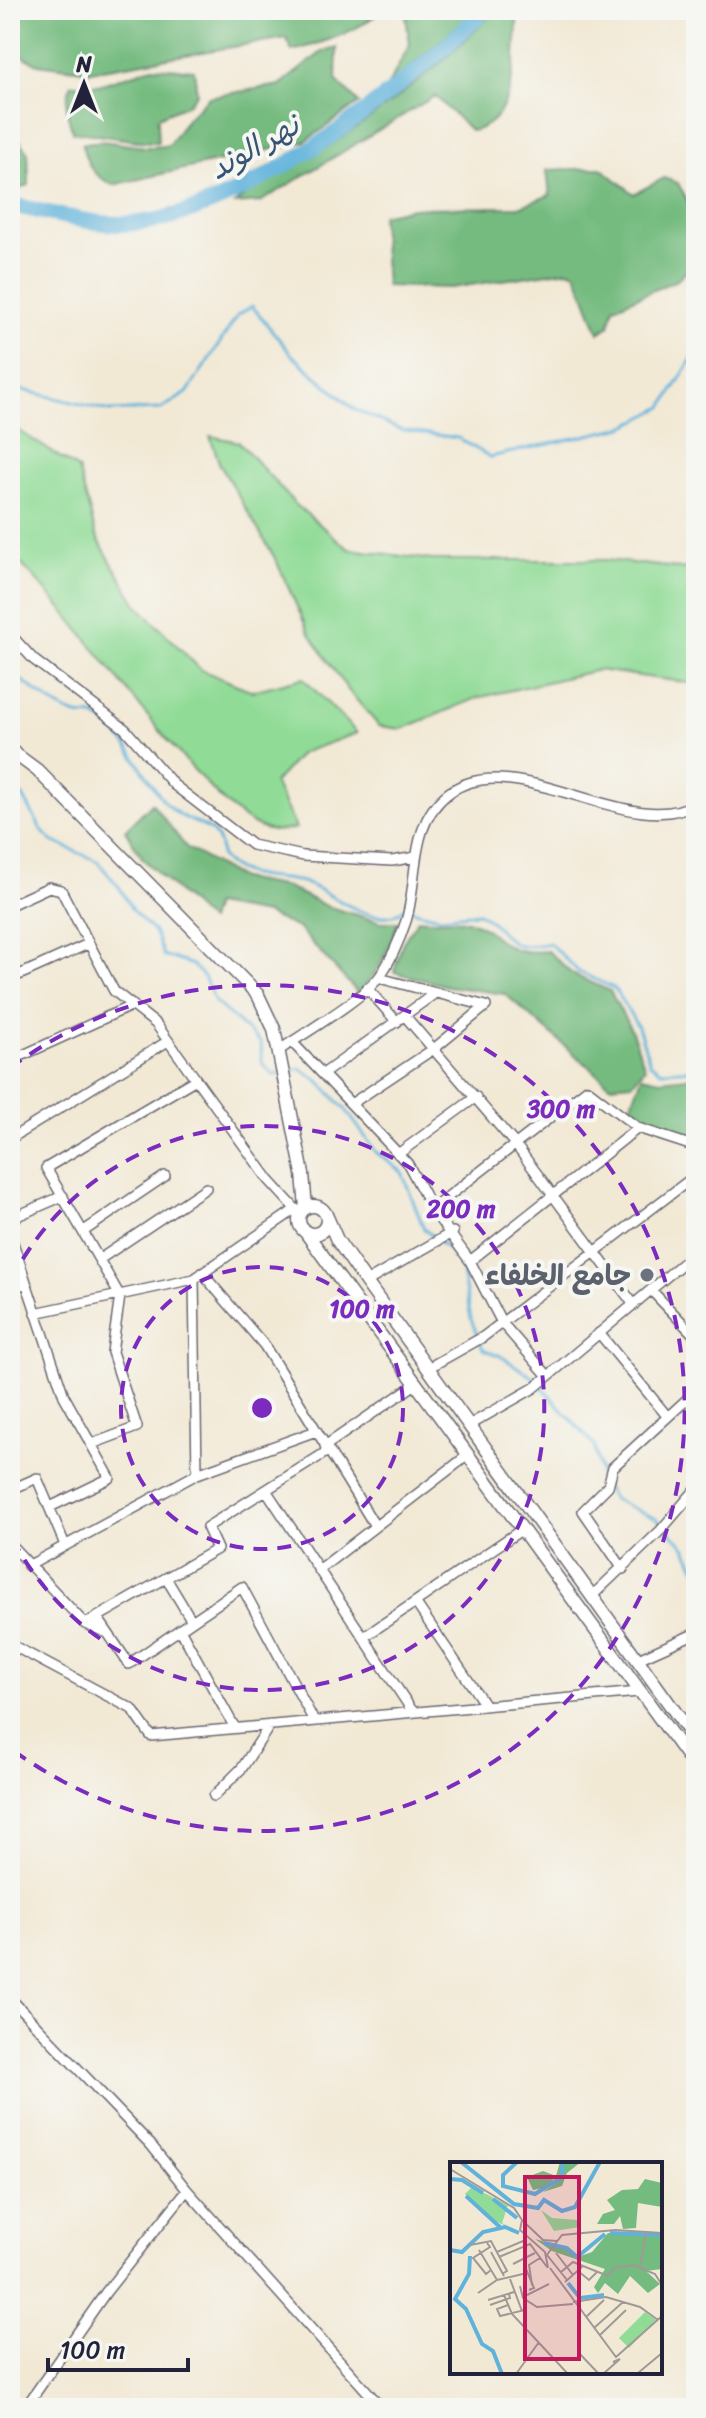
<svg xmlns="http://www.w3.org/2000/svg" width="706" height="2418" viewBox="0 0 706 2418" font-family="Sriracha,'Playpen Sans Arabic',sans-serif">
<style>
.green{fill:#90db96;stroke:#597e68;stroke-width:2}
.forest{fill:#74bb7f;stroke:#4b6e5d;stroke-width:2}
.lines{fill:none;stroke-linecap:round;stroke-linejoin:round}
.stream{stroke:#60b2db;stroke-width:3}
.river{stroke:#60b2db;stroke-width:16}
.minor-casing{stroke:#6b6871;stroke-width:12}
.secondary-casing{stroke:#6b6871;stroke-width:15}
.minor{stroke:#fff;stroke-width:9}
.secondary{stroke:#fff;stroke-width:12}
.ring{fill:none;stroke:#7b2cbf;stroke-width:4;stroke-dasharray:14 10}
.worship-dot{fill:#6b7280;stroke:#f6f6f2;stroke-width:3}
.labels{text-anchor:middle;stroke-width:8;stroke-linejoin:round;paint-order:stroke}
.worship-label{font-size:28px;font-weight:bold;fill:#5b616d;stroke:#f6f6f2;text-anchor:end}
.water-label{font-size:30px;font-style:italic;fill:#385473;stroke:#f6f6f2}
.inset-river{fill:none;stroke:#60b2db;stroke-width:4}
.inset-road{fill:none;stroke:#9f9997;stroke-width:2}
.view{fill:#c2185b;fill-opacity:0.15;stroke:#c2185b;stroke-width:4}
.inset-edge{fill:none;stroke:#22223b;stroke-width:4}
.centre{fill:#7b2cbf;stroke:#f6f6f2;stroke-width:4}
.ring-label{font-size:24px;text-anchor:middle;font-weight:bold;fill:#7b2cbf;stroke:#f6f6f2;stroke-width:8;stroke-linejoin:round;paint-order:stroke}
</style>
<rect width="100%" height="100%" fill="#f6f6f2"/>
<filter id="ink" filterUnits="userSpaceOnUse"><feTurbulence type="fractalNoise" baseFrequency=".0125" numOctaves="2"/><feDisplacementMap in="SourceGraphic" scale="16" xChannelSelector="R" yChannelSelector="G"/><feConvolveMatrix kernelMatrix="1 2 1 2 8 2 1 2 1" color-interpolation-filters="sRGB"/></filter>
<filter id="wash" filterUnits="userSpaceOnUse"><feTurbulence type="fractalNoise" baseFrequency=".006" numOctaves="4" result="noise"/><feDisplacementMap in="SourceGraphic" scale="32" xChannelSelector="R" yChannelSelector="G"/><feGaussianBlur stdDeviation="1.8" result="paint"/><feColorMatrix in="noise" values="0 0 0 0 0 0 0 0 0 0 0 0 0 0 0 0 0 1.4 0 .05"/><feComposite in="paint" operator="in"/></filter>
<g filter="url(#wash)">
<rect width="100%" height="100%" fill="#f2e9d5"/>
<path class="green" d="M10,425L78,469L96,535L110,560L138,606L201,670L252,691L303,678L357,733L301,753L274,783L296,828C281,832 270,833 255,825C227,810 206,782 184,759C124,692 74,615 10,553Z
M210,436L239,442L295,504L349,549L432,560H606L694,570L696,684L598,670L477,698L402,729L379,726L347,689L308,631L276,560L220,465Z"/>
<path class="forest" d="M23,10H382C358,32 322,43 292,51L286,38L91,71L38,64L11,50V30Z
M405,10H476L387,87L410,44Z
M495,10H518C514,49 520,122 471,131L435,96L260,202L235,204C258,181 291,171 318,153C383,111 442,66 495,10Z
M337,48L336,80L359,103L304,142L113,185C93,175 87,166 82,144C109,135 139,153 169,145L186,120L209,97L280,85L322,52Z
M153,67L194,70L197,93L188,104L158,117V142C128,142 102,134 73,132C66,115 64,101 72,84L99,85Z
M20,141L28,152L29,185L16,190L10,177V146Z
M601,168L634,194L664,178L678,183L696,218V260L677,280L614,307L609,326L599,333L576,273L568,270L451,288L386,286L381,215L413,208L519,207L550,195L547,170Z
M152,803L186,847L241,879L287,887L326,906L381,922H398C388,950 380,972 358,993L298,928L266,914L214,905L209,921L143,859L125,830Z
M418,919C432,922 448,918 462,920C501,925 492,957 548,951L572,974L610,991L632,1032L645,1068L632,1083L610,1085L505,994L447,986L394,972L402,944Z
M642,1076L660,1080L696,1076V1142L650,1123L630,1109Z"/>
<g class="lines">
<path class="stream" d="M10,387L110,411L161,409L187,393L238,315L252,306L292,355L354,409L401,430L458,438L490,457L624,427L663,407L696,352
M10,672C30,685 55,709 77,715C83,717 90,714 95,717C127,732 143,777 165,802C189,831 221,817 221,857C243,882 272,875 302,882C327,889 379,935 404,908L439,917L479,913C512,931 500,954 549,943L579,972L614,988L638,1027L650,1063L661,1071L696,1069
M10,787L23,796L42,831L52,841L97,861L120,888L132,910L155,933L163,955L192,965L204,977L215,1002L261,1043L262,1063L273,1074L280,1073
M288,1071L301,1069L318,1080L346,1110L376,1152L402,1172L424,1229L449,1250L461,1267L471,1319L483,1349L499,1355L533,1377L594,1445L602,1480L613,1499L657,1519L686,1548L696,1569"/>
<path class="river" d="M10,205C45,211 90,225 124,224C239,221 404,88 485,10"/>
</g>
</g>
<g filter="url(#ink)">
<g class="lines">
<g class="minor-casing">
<path id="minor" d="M10,634L34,660L125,729L174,785L252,845L303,856L392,861L416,857
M10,905L49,887L61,890L114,991L156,1024L269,1180L300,1214
M379,978L486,1006
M10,979L88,944
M367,988L397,1022
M405,1016L515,1144L634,1305
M292,1042L408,1164L432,1209L470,1261L502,1323L548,1376
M278,1051C303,1034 364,998 380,976C391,960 400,939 406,921C419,879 408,822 450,792C516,745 632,843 696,803
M10,1061L133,1005
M323,1074L434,994
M351,1104L435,1048L486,1006
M10,1139L168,1041
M398,1154L476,1097
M432,1209L587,1089L638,1128
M10,1219L63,1196
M84,1231L165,1176
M10,1234L64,1396L110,1478L50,1507
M100,1259L206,1188
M470,1261L638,1128L696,1147
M202,1273L264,1345L375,1526
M194,1279L197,1474
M366,1282L453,1232
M10,1288L25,1284
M651,1290L696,1337
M35,1313L194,1279L296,1209
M599,1333L667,1416
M428,1368L483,1337L696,1175
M469,1425L534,1388L696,1252
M92,1444L137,1427L112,1352L120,1296L46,1168L196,1079
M325,1446L417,1383
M10,1490L37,1478L65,1545
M266,1490L413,1712
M10,1544L85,1624L108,1633
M28,1566L197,1474L316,1431
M320,1569L468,1455
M623,1569L583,1511L608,1486L613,1467L696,1391
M166,1578L192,1621
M591,1597L661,1530L696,1489
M415,1602L485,1705
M97,1617L129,1664L242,1587L314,1721
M85,1624L217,1549L207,1527L328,1451
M180,1629L235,1728
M364,1637L521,1530
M10,1644L132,1709L151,1736L639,1692
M636,1660L696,1633
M214,1796L242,1768L270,1725
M10,1998L151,2145L187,2190L382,2408
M25,2408L106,2292L187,2190"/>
</g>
<g class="secondary-casing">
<path id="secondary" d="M10,750L37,770L258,995L274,1029L303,1174L306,1208
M299 1220a14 14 0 1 1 28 0a14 14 0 1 1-28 0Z
M327,1217L337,1240L366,1282L696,1741
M304,1230L696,1768"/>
</g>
<use href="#minor" class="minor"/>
<use href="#secondary" class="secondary"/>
</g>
</g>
<g class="ring">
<circle cx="262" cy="1408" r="141"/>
<path d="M11 1280A282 282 0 1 1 11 1536"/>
<path d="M10 1068A423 423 0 1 1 10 1748"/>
</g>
<circle class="worship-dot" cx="647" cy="1275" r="8"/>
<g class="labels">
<g class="worship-label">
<text x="631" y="1285">جامع الخلفاء</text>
</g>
<g class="water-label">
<text transform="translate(254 147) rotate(-30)" y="10">نهر الوند</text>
</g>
</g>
<g transform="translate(450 2162)">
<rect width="212" height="212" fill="#f2e9d5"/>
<path d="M22,25L58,43L52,61L68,70L35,54L15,32ZM91,48L102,56L128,58L130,65L104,69ZM195,150L206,158L179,186L169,176Z" fill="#90db96"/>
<path d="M110,0H131L117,11L112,24L93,30L111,17L105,21V15L98,25L83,28L77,15L93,9L106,14ZM195,17L212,21V45L188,41L186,66L173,67L170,54L164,62H147L153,52L165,48L157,38L172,28L188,27ZM158,71L212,74V107L196,109L210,122L198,131L180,114L168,132L155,121L148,131L144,125L155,107L102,89L85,77L117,86L125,96L142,90Z" fill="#74bb7f"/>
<path class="inset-river" d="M11,0L64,42L88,46L94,38L112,49L125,45L150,0M67,0L53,13V24L85,32L112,15V0M0,17L12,18L33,31M16,34L51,66M43,37L67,56M160,71L211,73M94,81L117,86L127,95L155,72M0,88L12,90L33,70L55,65L69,71M20,94L19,112L5,137L16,147L32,182L43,189L52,212M118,121L130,136L154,133"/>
<path class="inset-road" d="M0,7L64,46L72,58L70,68L95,90L98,106M72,58L93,78L107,79M37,81L40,85L23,96L36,112L41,108M20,83L41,79L57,109L52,112M29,88L47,118M41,90L54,114M47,90L73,79L76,83M106,91L123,113M97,93L117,118M96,94L112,73L165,68L212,71M49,95L80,82L97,105M63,102L85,91M190,105L196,72M100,106L166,195L212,154M76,107L84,126L79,128M128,109L139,118L148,109M111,110L123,100L158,114L164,106L183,103L205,112L212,123M60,117L72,149M115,120L133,104M82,123L79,103L90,96M70,124L73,136L87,145L123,142M28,131L47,118L77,111M54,133L62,152L118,212M77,133L99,122M38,138L64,130M123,140L156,135L190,145L208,158M40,143L60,136L59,132M58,143L47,147L50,154L75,148V138M136,155L154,138M144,166L173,140M150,173L176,148M128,190L149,212M188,211L212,191M66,212L89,180M153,212L170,197L163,200"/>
<path class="view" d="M75,15H129V197H75Z"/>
<rect width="212" height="212" class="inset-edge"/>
</g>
<circle cx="262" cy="1408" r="12" class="centre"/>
<g class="ring-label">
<text x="561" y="1117">300 m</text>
<text x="461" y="1217">200 m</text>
<text x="362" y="1317">100 m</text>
</g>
<rect width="706" height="2418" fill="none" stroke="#f6f6f2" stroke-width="40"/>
<g transform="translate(84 84)" stroke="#f6f6f2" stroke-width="6" paint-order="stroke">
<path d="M0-6L14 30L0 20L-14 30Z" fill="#22223b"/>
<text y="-12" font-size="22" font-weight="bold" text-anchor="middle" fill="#22223b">N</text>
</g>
<path d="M48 2358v12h140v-12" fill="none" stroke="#22223b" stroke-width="4"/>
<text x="60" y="2358" font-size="24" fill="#22223b" stroke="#f6f6f2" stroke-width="6" paint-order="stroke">100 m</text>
</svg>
